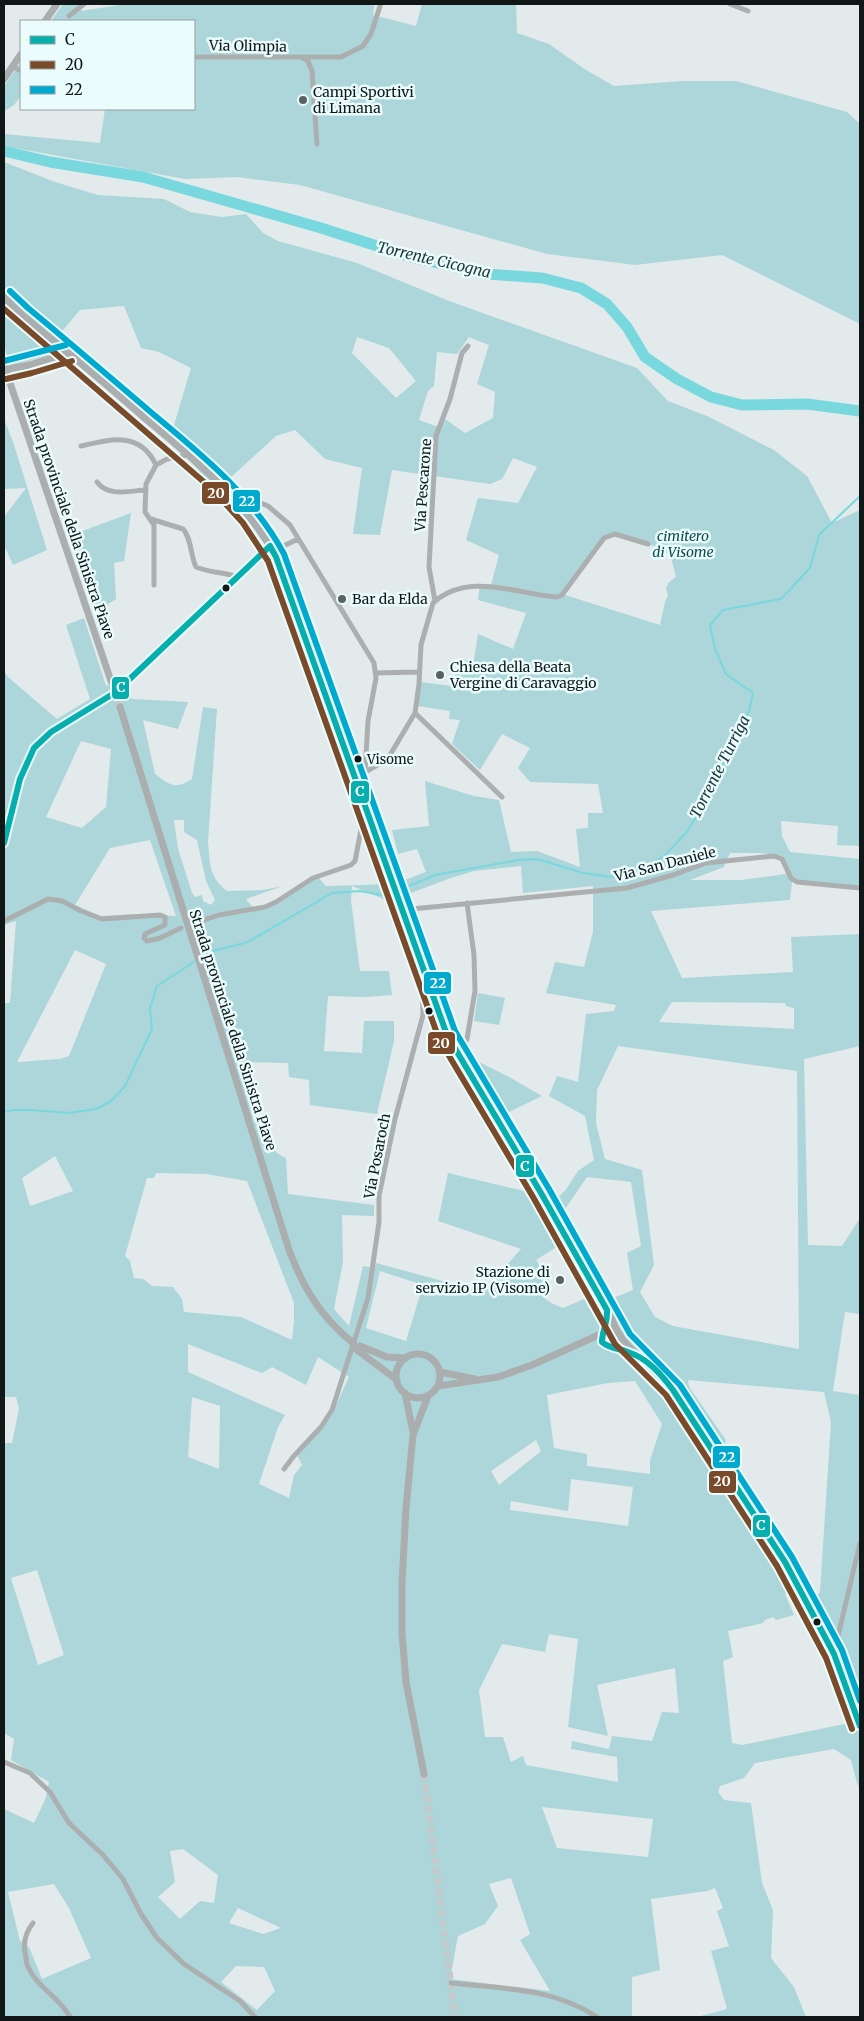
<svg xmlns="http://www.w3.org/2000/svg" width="864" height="2021" viewBox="0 0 864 2021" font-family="Merriweather,serif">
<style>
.green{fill:#acd6d9;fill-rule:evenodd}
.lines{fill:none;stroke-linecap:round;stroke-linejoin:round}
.stream{stroke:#78d8de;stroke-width:2}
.river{stroke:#78d8de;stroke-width:11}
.secondary-tunnel{stroke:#c3cacb;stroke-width:7;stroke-dasharray:7 3.5;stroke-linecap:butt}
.street{stroke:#acafb0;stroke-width:5}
.secondary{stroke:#abaeaf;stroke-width:7}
.secondary-bridge{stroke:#abaeaf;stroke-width:7}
.bus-1-casing{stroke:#ebfcfd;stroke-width:10}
.bus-2-casing{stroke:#ebfcfd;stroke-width:10}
.bus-3-casing{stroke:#ebfcfd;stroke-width:10}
.bus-1{stroke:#06aeae;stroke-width:6}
.bus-2{stroke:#7a4b2a;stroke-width:6}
.bus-3{stroke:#00a9ce;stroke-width:6}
.poi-dot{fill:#5a6161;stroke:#ebfcfd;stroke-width:2}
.bus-dot{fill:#111717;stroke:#ebfcfd;stroke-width:2}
.labels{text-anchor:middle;stroke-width:5;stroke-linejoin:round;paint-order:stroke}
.bus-label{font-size:13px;fill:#111717;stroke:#ebfcfd;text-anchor:start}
.street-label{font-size:14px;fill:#111717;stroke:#ebfcfd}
.poi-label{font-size:14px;fill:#111717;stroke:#ebfcfd;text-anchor:start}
.park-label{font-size:14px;font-style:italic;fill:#104b4e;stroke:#ebfcfd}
.water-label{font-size:15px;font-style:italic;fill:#1e3537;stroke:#ebfcfd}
.line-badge{stroke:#ebfcfd;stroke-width:2}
.badge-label{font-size:14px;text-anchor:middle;font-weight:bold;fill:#fff}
</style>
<rect width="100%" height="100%" fill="#e2eaeb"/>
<path class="green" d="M63,4H85L81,11L126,4H374L373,15L416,26L422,4H516L517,33L549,44L586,70L614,86L682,81H736L847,112L860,124V324L722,255L635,265L547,254L300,185L237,177L185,179L4,146V134L100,143L105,109H194V21H51Z
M21,62C21,84 27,101 4,111V86Z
M4,162L55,182L98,195L164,199L190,212L222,217L246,214L263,233L278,241L357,263L449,301L637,368L668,401L707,416L774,450L807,476L832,523L860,510V846L837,845L838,826L781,821L782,836L790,852L860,859V887L792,882L790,900L651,911L682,978L793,972L791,937L860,934V1046L804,1059L808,1245L842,1246L860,1218V1314L845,1312L833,1391L860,1395V1688L854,1691L860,1713V1789L857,1783L851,1760L834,1749L755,1763L744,1778L720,1786L718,1792L724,1800L751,1803L762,1883L773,1910L771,1958L794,1987L806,2017H697L727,2009L711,1951L729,1946L717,1911L723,1908L715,1888L707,1891L651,1899L660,1970L632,1977V2017H4V1809L34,1823L45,1800L49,1782L11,1760L14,1739L4,1733V1443H12L19,1409L16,1397H4V1003H10L16,921L4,925V671L8,677L57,719L90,699L66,625L84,618L106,686L120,680L132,699L188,702L178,729L143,720L155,774C170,785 175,790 192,779L203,707L217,709L208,842C210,864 209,877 227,891L263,890L283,886L246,899L254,909L265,907L317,876L326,886L394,884L426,872L417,849L398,854L392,830L429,826L425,781L474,796L499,800L511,852L537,851L580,867L576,829L588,828V813H603L598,784L530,782L518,768L530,748L502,734L480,770L452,744L460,720L449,719L450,711L418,706L420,682L452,686L456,670L462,671L465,660H474L478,634L513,649L526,613L478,600L480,584L491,585L499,555L466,540L478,498L518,503L537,467L513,458L502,479L490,484L392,470L380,535L353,534L362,468L325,459L295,430L276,436L217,490L188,459L169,442L191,368L159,352L141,348L124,306L80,310L58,336L70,346L64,351L10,366L4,345ZM357,337L389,348L416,381L396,398L352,353ZM469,337L489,345L477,384L495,392L493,418L465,433L445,419L441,428L419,420L428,391L434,386L437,352L457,354ZM610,535L654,546L670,554L676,577L668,583L666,589L668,595L665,602L660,625L562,594ZM81,741L111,749L106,807L82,828L46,817ZM174,820H184V832L197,840L206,881L215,900L211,905L203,901L202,895L195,897L192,893L178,849ZM150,840L176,916L138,914L100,916L75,905L110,848ZM730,853H760L782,856L786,874L741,880H690L724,867ZM521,866L523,893L593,886V932L584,967L555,962L546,993L616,1005L614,1011L586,1014L578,1082L557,1076L549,1096L585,1116L594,1160L578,1171L565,1191L550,1204L561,1223V1215L587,1177L631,1182L641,1246L627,1253L633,1290C619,1296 605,1303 591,1296L563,1308L551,1303L539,1294L548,1279L536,1260L563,1243L537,1194L448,1173L438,1221L521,1249L483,1292L376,1263L374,1268L363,1266L349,1326L334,1309L343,1262L342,1215L374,1216V1205L288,1194L286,1158C270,1151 263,1138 271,1122H254L238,1062L288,1063L289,1077L309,1080L310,1105L377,1114L394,1041V1021H364L362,1053L324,1051L328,996L365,997L392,995L389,971H360L351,900L352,886L386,900L400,897L451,878L474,871ZM75,950L106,964L69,1056L60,1059L17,1062ZM672,1002L785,1003L786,1006L794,1008V1029L659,1022ZM618,1046L797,1071L799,1349L673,1326L655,1317L640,1292L654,1265L642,1170L605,1159L596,1123L597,1090ZM55,1156L73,1191L30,1206L22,1178ZM156,1173L206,1174L247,1181L294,1303V1321L292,1340L241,1317L184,1312L182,1299L173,1287L152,1286L143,1279L134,1278L130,1261L125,1256L147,1178H154ZM380,1271L423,1285L406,1341L366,1328ZM188,1344L262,1373L272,1367L306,1385L318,1357L349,1377L336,1405L320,1431L295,1451L302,1465L294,1475L289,1498L259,1484L278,1427L285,1415L188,1372ZM688,1380L824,1392L831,1422L820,1592L812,1600L803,1590L722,1452L726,1440L689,1387ZM635,1381L662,1424L650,1460V1474L587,1466V1454L554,1448L547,1395L608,1383ZM192,1397L220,1406L219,1469L188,1457ZM536,1440L541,1451L499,1485L491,1471ZM571,1479L633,1487L628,1526L510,1510L511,1501L568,1511ZM37,1570L64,1655L38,1665L11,1578ZM803,1590L854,1722L742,1745L732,1743L723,1661L733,1657L728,1631L763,1623L765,1620L773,1617L776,1620L794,1615L785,1594ZM549,1634L578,1639L568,1727L608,1736L597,1685L675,1668L679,1713L662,1712L652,1741L612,1736L609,1749L572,1741L571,1749L617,1757L618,1782L526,1765L523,1756L511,1762L503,1737H485L479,1690L502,1644L545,1652ZM542,1807L653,1819L648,1857L557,1848ZM183,1849L218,1875L214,1903L200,1901L180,1919L158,1897L175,1882L170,1851ZM511,1878L530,1934L520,1940L550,1991L450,1979L458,1936L485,1924L498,1906L489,1884ZM54,1884L69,1908L91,1958L42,1979L29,1947L20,1941L8,1892ZM238,1908L281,1928L263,1934L229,1923ZM236,1966L264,1967L275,1991L257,2010L221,1982Z
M4,419L13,442L47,550L13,565L4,545V517L26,488L4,489Z
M131,513L124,561L114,563L116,599L96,612L69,536Z
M478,993L505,998L499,1025L474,1021Z
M463,1054L509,1077L542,1096L499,1117L463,1057Z"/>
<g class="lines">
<path class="stream" d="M201,958L213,951L248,942L332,893L360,891L386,896L435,875L519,860L537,859L583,873L612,877L626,876L642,870L664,856L686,833L703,806L749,711L753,693L726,674L715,649L710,625L723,610L781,599L810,568L819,535L860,496
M4,1112L14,1110H33L69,1113L96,1109L110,1102L125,1086L152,1029L150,1008L157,986L197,960"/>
<path class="river" d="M4,151L50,162L143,177L321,228L411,257L487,274L542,278L581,288L607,304L627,327L645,357L677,379L711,397L742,405L807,404L860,411"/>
<path class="secondary-tunnel" d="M111,681L120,707
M424,1774L455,2017"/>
<path class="street" d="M730,4L748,11
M69,16L84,4
M194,57H341L363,46L371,34L380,6
M303,58L308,61L312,71L317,144
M12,66L21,71
M81,446C111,439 140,431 156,465
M97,482C108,497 129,491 145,490
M231,496L239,494L268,506L290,525L374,663L376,678L368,721L365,773
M151,519L183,529C192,539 190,555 196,567C210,573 224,572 237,577
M273,551L298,539
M154,585V525L145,512L146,484L156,465L167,459L188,455
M435,601L429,567L436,436L450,399L462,353L468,346
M375,673L419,672
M415,713L502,797
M355,778L381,763L390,755L415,713L419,684L421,645L433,603C468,571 516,594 557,597L562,595L604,538L615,534L648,544
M401,910L627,888L673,875L706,863L774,856L782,859L791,878L797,882L860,888
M4,921L48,899L62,901L81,911L102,919L160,915L165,917V925L145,934L144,938L147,941L160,938L181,928
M195,923L219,915L265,907L276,902L313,878L351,865L355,861L365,809
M456,1052L463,1048L467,1039L475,991L474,955L467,903
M284,1469L293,1457L321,1427L332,1410L368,1298L379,1222V1196L395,1119L423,1015L422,986L428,982
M834,1653L860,1543
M4,1762L30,1773L50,1792L69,1823L103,1855L123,1879L141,1914L157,1938L184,1964L240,2001L255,2017
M33,1923C26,1932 23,1941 25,1952C26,1956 26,1963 28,1967C37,1987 60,1998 70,2017
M451,1983C503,1989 551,1987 597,2017"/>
<path class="secondary" d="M45,21L57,4
M4,79L21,54
M4,297L22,315C64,349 106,384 147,420C195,460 246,501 276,557L401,910L447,1035L541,1193L612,1319C621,1350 654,1365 673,1390L785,1562L834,1654L860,1726
M4,370L29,365L69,353
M8,377L111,681
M120,707L289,1250C304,1289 320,1316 353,1343
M4,843C10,820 20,765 34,748C53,726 92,710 116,692L270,546
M607,1313L608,1322L602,1339L604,1345L609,1348L616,1347L633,1353
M360,1346L387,1357L406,1358
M357,1350L397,1380
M396 1376a22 22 0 1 1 44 0a22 22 0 1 1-44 0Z
M440,1372L475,1379
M438,1386L498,1377L532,1365L603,1333
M405,1393L413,1432
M424,1774L406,1682L402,1633V1583L406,1508L413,1435L428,1396"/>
<path class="secondary-bridge" d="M4,364L8,377
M353,1343L357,1350"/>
<g class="bus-1-casing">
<path id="bus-1" d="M270,546L276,557L447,1035L541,1193L607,1310C608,1324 602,1330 602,1342C610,1349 618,1348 628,1352C647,1358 661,1374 673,1390L785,1562L834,1654L860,1726
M4,843L20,779L34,748L51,732L116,692L270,546"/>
</g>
<g class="bus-2-casing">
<path id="bus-2" d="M4,309L212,489L243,523L268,561L439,1039L533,1197L615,1344L666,1395L777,1566L826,1658L852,1729
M6,379L32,373L72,361"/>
</g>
<g class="bus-3-casing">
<path id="bus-3" d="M10,291L28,308C70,343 111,378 153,414C202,455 253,496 284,554L455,1031L549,1189L630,1334L680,1385L792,1557L842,1650L860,1701
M4,361L66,345"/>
</g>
<use href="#bus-1" class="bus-1"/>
<use href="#bus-2" class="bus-2"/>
<use href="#bus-3" class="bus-3"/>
</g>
<g class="poi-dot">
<circle cx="303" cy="100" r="5"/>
<circle cx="342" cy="599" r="5"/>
<circle cx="440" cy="675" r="5"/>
<circle cx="560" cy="1280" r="5"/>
</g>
<g class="bus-dot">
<circle cx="226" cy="588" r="4.5"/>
<circle cx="358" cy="759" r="4.5"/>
<circle cx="429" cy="1011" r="4.5"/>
<circle cx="817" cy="1622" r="4.5"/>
</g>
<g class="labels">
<g class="bus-label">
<text x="367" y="764">Visome</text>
</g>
<g class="street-label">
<text transform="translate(248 46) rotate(1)" y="5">Via Olimpia</text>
<text transform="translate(423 485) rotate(-86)" y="5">Via Pescarone</text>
<text transform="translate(69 519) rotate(71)" y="5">Strada provinciale della Sinistra Piave</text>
<text transform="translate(665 864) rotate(-14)" y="5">Via San Daniele</text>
<text transform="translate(233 1030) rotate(72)" y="5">Strada provinciale della Sinistra Piave</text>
<text transform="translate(377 1156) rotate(-79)" y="5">Via Posaroch</text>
</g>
<g class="poi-label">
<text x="313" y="97">Campi Sportivi<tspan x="313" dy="16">di Limana</tspan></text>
<text x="352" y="604">Bar da Elda</text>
<text x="450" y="672">Chiesa della Beata<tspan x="450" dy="16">Vergine di Caravaggio</tspan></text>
<text x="550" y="1277" text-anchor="end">Stazione di<tspan x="550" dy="16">servizio IP (Visome)</tspan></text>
</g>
<g class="park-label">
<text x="683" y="541">cimitero<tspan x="683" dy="16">di Visome</tspan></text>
</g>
<g class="water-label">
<text transform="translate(434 260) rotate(13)" y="5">Torrente Cicogna</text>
<text transform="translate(720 767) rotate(-63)" y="5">Torrente Turriga</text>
</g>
</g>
<g class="line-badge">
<rect x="201" y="481" width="29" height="24" rx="5" fill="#7a4b2a"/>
<rect x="232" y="489" width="29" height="24" rx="5" fill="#00a9ce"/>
<rect x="111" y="676" width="19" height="24" rx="5" fill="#06aeae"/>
<rect x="350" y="780" width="20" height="24" rx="5" fill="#06aeae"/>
<rect x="423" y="971" width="29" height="24" rx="5" fill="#00a9ce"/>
<rect x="427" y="1031" width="29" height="24" rx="5" fill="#7a4b2a"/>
<rect x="515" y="1154" width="20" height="24" rx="5" fill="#06aeae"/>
<rect x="712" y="1445" width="29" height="24" rx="5" fill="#00a9ce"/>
<rect x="708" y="1470" width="29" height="24" rx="5" fill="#7a4b2a"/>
<rect x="752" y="1514" width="19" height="24" rx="5" fill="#06aeae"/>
</g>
<g class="badge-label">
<text x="216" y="498">20</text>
<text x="247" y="506">22</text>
<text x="121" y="692">C</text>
<text x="360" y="796">C</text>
<text x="438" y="988">22</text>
<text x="441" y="1048">20</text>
<text x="525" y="1171">C</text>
<text x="727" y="1462">22</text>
<text x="722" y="1486">20</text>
<text x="761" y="1530">C</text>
</g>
<rect width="864" height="2021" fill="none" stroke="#111717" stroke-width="10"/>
<rect x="20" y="20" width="175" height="90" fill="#ebfcfd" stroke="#94a0a1"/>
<rect x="30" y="36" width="25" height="8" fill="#06aeae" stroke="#94a0a1"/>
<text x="65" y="45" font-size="15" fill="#111717">C</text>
<rect x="30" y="61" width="25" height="8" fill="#7a4b2a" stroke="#94a0a1"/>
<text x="65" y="70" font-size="15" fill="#111717">20</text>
<rect x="30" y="86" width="25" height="8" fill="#00a9ce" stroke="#94a0a1"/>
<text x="65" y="95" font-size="15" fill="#111717">22</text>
</svg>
